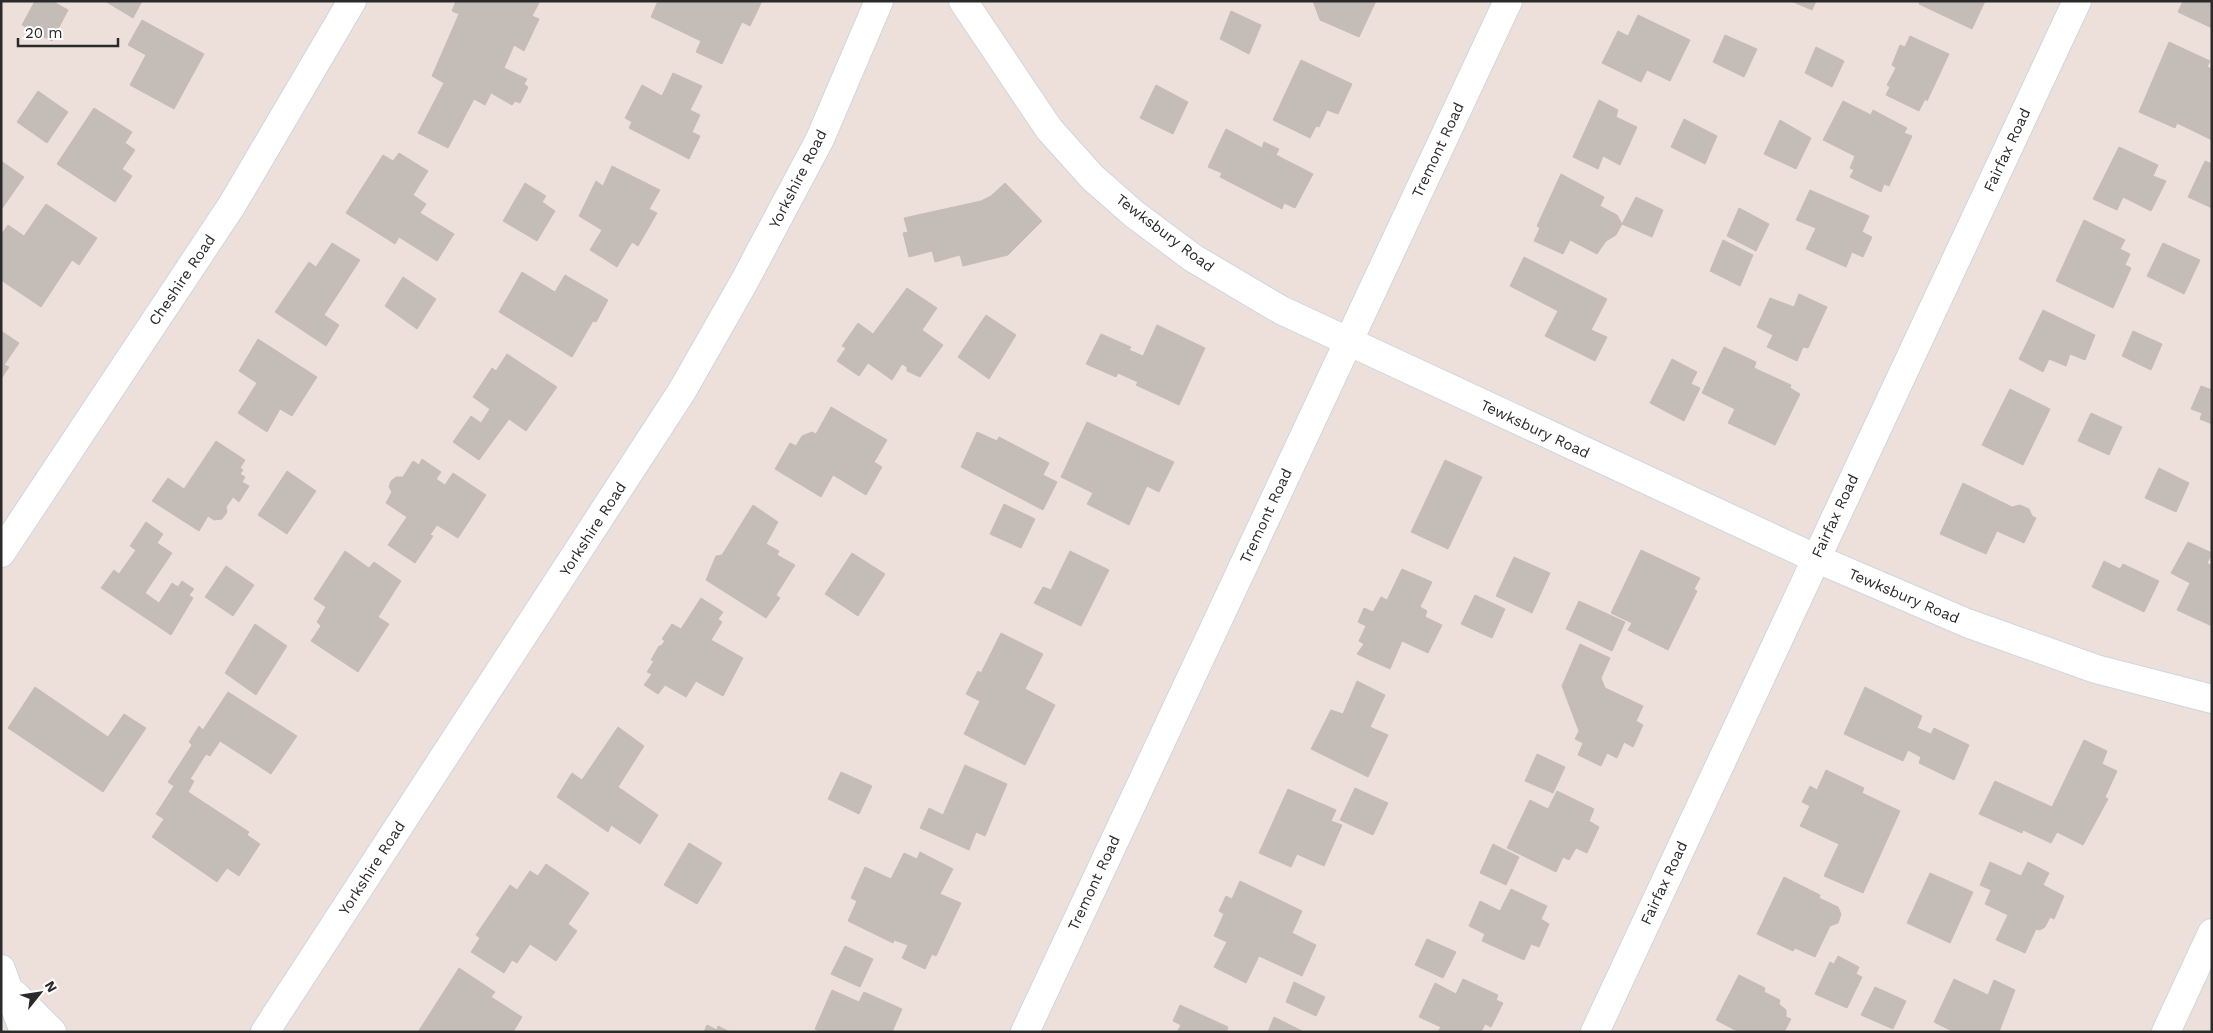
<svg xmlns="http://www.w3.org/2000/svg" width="2213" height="1033" viewBox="0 0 2213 1033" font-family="'Work Sans',sans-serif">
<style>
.building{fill:#c4bcb6;stroke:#c8bcb4}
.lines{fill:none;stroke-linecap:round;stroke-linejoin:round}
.minor-casing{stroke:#cdd6e0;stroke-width:30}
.minor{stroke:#fff;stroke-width:28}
.labels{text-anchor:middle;stroke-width:5;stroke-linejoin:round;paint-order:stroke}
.street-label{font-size:15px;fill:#2a2a2a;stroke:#fff}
</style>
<rect width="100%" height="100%" fill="#ede0db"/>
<path class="building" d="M35,1H52L68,10L52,41L22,25Z
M105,1H142L133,18Z
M456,1H540L532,16L539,19L524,51L514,45L504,68L527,79L524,84L528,87L520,103L515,101L512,105L491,93L485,105L474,99L448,148L418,133L444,83L432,76L459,14L452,11Z
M658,1H762L750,26L742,22L722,64L696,52L701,41L651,17Z
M1313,1H1376L1359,37L1320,20Z
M1791,1H1816L1812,10Z
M1920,1H1985L1972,29L1919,4Z
M2183,1H2212V28L2178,12Z
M1231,11L1261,25L1249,54L1220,39Z
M1638,15L1690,40L1670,81L1647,70L1641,82L1602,63L1618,31L1628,36Z
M142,20L204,54L174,109L130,85L146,55L128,45Z
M1725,35L1757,49L1744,77L1713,62Z
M1910,36L1949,54L1927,101L1925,99L1919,111L1886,95L1890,87L1887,85L1896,68L1892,65L1900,45L1905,47Z
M2169,42L2210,61L2207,67L2212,69V140L2177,123L2175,128L2139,112Z
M1816,47L1844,61L1832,87L1805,73Z
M1301,60L1352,84L1338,114L1327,110L1319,127L1316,126L1310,138L1273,120Z
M673,73L702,86L690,110L700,115L692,132L700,136L689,159L629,128L632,122L625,118L642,85L662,96Z
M1156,85L1188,102L1173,134L1140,118Z
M38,91L68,112L47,143L17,122Z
M1599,100L1618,110L1616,117L1637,127L1620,165L1603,156L1598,169L1573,157Z
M1843,101L1871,115L1873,110L1907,128L1904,133L1912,136L1889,186L1884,184L1881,192L1850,177L1854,170L1850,168L1855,156L1823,140Z
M94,108L132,132L125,143L135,150L122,169L132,176L115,202L57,164Z
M1684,119L1717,136L1705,164L1671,147Z
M1780,120L1811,138L1796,169L1764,154Z
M1226,129L1262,148L1264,142L1279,149L1276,155L1313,174L1295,208L1284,203L1282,209L1220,177L1222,173L1208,167Z
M2119,147L2158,165L2153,176L2166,181L2151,211L2123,197L2117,210L2093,199Z
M399,153L428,171L413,195L426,204L420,213L454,234L437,261L399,237L395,244L346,213L383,155L393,161Z
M1,161L24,177L1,210Z
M2205,161L2212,164V208L2188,197Z
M612,166L660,190L649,209L657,213L638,246L632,242L617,267L590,250L602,230L579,216L596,181L603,186Z
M1561,174L1604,197L1600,206L1617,215L1622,224L1616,235L1606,241L1597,254L1570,240L1563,254L1534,241L1540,228L1537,226Z
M525,183L546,196L542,202L555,211L537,241L503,221Z
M1005,183L1042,221L1008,255L963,266L960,255L935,262L932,251L909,257L903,233L908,232L904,218L981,201L991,196Z
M1810,190L1869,216L1862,232L1872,237L1863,257L1852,252L1846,267L1806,249L1816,228L1796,220Z
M1636,197L1663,210L1652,237L1622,224Z
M46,204L97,238L79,265L72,260L41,307L1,280V235L8,225L24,236Z
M1739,208L1769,224L1756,251L1727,236Z
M2084,220L2125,240L2120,249L2130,254L2125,265L2131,268L2113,308L2056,281Z
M1723,240L1753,255L1740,286L1710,271Z
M332,243L360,260L324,315L339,325L326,346L275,312L309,262L316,267Z
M2163,243L2200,260L2184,294L2147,276Z
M1524,257L1607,299L1591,330L1607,337L1595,361L1545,336L1558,311L1510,286Z
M522,272L555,292L565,275L608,300L596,322L593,321L572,357L499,312Z
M403,277L436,299L417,329L385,306Z
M907,288L937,308L922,330L943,345L920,377L907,371V367L902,364L892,380L868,363L859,376L837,361L846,348L842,346L858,323L873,334Z
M1799,294L1827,307L1808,348L1803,347L1797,361L1767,347L1773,335L1757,327L1770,298L1794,307Z
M2043,310L2095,335L2085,360L2070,354L2066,366L2049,359L2043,372L2019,359Z
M986,315L1016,335L989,379L958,357Z
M1157,325L1205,348L1179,405L1136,385L1138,382L1118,373L1116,377L1086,364L1101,334L1131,347L1129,350L1143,356Z
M1,331L19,343L4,365L9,367L1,379Z
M2133,331L2162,344L2151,370L2122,356Z
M258,339L317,377L292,416L280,409L267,432L238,413L257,383L239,371Z
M1724,347L1756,362L1754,368L1791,385L1790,388L1800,394L1775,445L1728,423L1735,409L1702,393Z
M507,354L557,387L526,431L509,419L479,460L453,442L471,416L481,423L490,409L473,397L492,368L496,371Z
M1672,359L1697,372L1691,384L1700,388L1684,421L1650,403Z
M2201,386L2212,390V424L2200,419L2202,413L2191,409Z
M2010,389L2050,409L2023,465L1982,445Z
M831,407L887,440L874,462L882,467L866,495L833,475L821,497L775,469L790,443L796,446L802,436L812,432L816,434Z
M2091,413L2122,427L2109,455L2078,441Z
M1087,422L1174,462L1159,492L1147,486L1129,525L1087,504L1093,493L1061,477Z
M977,432L997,441L999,437L1049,463L1043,475L1057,482L1043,510L961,467Z
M216,441L245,460L240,468L243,470L240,474L245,477L242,482L249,486L239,502L233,497L226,507L227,512L222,519L214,520L208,516L199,531L152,501L168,478L184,489Z
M422,459L441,472L436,479L445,485L453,473L486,495L458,538L437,525L430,535L433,536L415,563L388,545L407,517L386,503L392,492L389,487L391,481L396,477H403L413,461L419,465Z
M1445,460L1482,477L1448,549L1411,532Z
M2159,468L2189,483L2176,512L2145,498Z
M287,471L316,491L287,534L258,515Z
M1963,483L2012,507L2020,505L2029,509L2032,516L2036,518L2024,543L1997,531L1986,554L1940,534Z
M1004,504L1035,519L1021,548L990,534Z
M753,505L778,522L766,544L779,551L777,555L795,565L776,595L780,598L766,618L706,580L716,556L722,555Z
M146,522L163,534L157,543L172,553L145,593L159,603L172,583L178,587L182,581L194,589L189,595L193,598L171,635L101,588L114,570L119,574L136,550L130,546Z
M2188,542L2212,553L2207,563L2212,566V626L2177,610L2190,583L2171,573Z
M1641,550L1700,578L1694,589L1697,591L1668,650L1628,630L1632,623L1611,613Z
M345,551L369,568L374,562L401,581L378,617L389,624L358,672L311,641L321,626L317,622L326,607L314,599Z
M1070,551L1109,570L1081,626L1034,603L1043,587L1051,590Z
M852,553L885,574L858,616L825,594Z
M1514,557L1550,573L1532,613L1496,596Z
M2104,561L2120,569L2123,564L2159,581L2144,612L2092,587Z
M226,566L254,585L233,616L205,597Z
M1402,569L1432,582L1420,607L1427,611L1425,617L1442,625L1428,653L1402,641L1390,669L1357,654L1364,644L1359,641L1366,626L1358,622L1364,608L1373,612L1381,597L1387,600Z
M1475,595L1505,609L1492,638L1461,624Z
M701,598L723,612L718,619L722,622L711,640L743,658L723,696L696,681L686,697L665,685L658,694L644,685L652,674L647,672L654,661L651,660L659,646H661L665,641L662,639L672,624L681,629Z
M1579,601L1625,622L1612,651L1566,629Z
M255,624L287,646L256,695L225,673Z
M1001,633L1043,654L1025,689L1055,705L1025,765L964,734L980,701L966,694L978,671L981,673Z
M1580,644L1610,658L1601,678L1605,688L1643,706L1636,721L1643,725L1633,747L1624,742L1617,758L1607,753L1601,766L1578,755L1583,743L1575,739L1579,731L1562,686Z
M1357,681L1385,695L1370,727L1388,735L1368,777L1311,749L1331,710L1343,714Z
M35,687L108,737L124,714L146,728L103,792L8,728Z
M1865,687L1922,716L1917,728L1931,734L1934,728L1969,745L1954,780L1919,763L1921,757L1908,750L1903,761L1844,734Z
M228,692L297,736L271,774L220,741L210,756L206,754L190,779L194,781L188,792L249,832L247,835L260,844L239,876L227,868L217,882L152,837L164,819L156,814L174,786L168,782L192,745L189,742L199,726L203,730Z
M618,727L644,746L618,787L658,815L640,844L611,825L608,832L557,797L572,773L582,780Z
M2084,740L2107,751L2102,764L2117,771L2105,797L2108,799L2083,845L2057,832L2051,843L2023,830L2022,833L1979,814L1995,781L2052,807Z
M1537,754L1565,767L1553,793L1525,781Z
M965,765L1007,784L985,836L976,832L969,850L920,828L929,808L943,815Z
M1826,770L1864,788L1862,793L1900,811L1863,893L1824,876L1839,844L1800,826L1810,806L1802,802L1810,786L1817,790Z
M841,772L872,786L859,814L828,799Z
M1355,788L1388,803L1373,835L1340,820Z
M1288,789L1336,810L1331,821L1342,825L1324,866L1297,854L1291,867L1259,853Z
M1557,791L1594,809L1589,821L1599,827L1587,853L1576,848L1569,860L1563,857L1556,872L1507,848L1530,800L1548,809Z
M689,843L722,863L697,904L664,885Z
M1493,844L1519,857L1506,885L1480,873Z
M920,852L953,869L940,894L961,903L936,956L932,954L925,969L902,958L908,945L894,940L893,943L848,921L857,901L851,898L865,867L891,879L904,853L917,859Z
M1990,862L2021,876L2028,862L2049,873L2043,885L2064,896L2054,919L2050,917L2045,927L2040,930L2036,929L2025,953L1996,940L2008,915L1985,904L1991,890L1980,885Z
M546,864L589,893L568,924L577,931L556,961L530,944L517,963L512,960L504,973L471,952L480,938L476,935L510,885L517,890L530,871L538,876Z
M1930,873L1973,892L1950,943L1907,923Z
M1784,877L1820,895L1819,898L1838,907L1841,914L1838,923L1830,926L1815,957L1795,948L1793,951L1757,934Z
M1240,881L1302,911L1292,933L1316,945L1302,976L1259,956L1246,983L1214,967L1227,942L1214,936L1224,914L1219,911L1226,896L1232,899Z
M1511,889L1547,906L1541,919L1549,924L1539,947L1531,944L1524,960L1482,941L1485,934L1469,926L1480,901L1500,911Z
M1427,939L1456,952L1443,978L1415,965Z
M845,946L873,959L860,987L831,974Z
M1838,956L1859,967L1856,974L1862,977L1847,1008L1815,994L1830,962L1834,964Z
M459,968L495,992L491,997L522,1017L513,1032H418Z
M1739,975L1765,988L1764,992L1780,1000L1779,1004L1786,1010V1017L1791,1019L1784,1032H1739L1716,1020Z
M1463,979L1498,995L1496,1000L1503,1003L1491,1027L1485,1024L1481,1032H1438L1441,1027L1419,1017L1435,983L1456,994Z
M1954,979L1988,995L1994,980L2015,990L1999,1032H1954L1934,1022Z
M1294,982L1325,997L1316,1016L1286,1002Z
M1875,987L1906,1001L1893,1029L1861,1015Z
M832,990L859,1002L864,992L902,1009L892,1032H820L815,1029Z
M1180,1005L1228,1027L1226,1032H1177L1181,1025L1173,1021Z
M1274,1017L1302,1031L1301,1032H1268Z
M707,1025L717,1030L718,1026L730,1032H704Z"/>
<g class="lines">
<g class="minor-casing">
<path id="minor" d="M963,1L1049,129L1092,177L1134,214L1193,258L1281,310L1815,558L1967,623L2096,669L2212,699
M1,553L232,205L352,1
M1,969L24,1032
M14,994L52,1032
M265,1032L682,391L744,282L820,139L879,1
M1025,1032L1508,1
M1595,1032L2077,1
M2166,1032L2212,933"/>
</g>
<use href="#minor" class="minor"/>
</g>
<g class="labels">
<g class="street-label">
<text transform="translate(1438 150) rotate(-65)" y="5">Tremont Road</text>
<text transform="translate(2007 150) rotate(-65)" y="5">Fairfax Road</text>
<text transform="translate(798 179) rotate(-63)" y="5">Yorkshire Road</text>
<text transform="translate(1165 233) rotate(37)" y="5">Tewksbury Road</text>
<text transform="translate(182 280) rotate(-56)" y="5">Cheshire Road</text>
<text transform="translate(1535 429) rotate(25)" y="5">Tewksbury Road</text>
<text transform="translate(1266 516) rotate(-65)" y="5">Tremont Road</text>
<text transform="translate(1835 516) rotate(-65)" y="5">Fairfax Road</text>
<text transform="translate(593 529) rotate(-57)" y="5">Yorkshire Road</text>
<text transform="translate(1904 596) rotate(23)" y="5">Tewksbury Road</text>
<text transform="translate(372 868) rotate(-57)" y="5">Yorkshire Road</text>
<text transform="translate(1094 883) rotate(-65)" y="5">Tremont Road</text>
<text transform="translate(1664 883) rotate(-65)" y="5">Fairfax Road</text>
</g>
</g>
<rect width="2213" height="1033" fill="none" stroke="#2a2a2a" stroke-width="5"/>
<g transform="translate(40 993) rotate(60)" stroke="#ffffff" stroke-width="4" paint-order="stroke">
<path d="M0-4L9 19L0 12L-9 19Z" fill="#2a2a2a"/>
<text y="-8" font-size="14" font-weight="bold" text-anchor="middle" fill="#2a2a2a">N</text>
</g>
<path d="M18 38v8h100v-8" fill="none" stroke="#2a2a2a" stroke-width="2.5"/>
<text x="25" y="38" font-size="15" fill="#2a2a2a" stroke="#ffffff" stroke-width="4" paint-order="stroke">20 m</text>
</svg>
